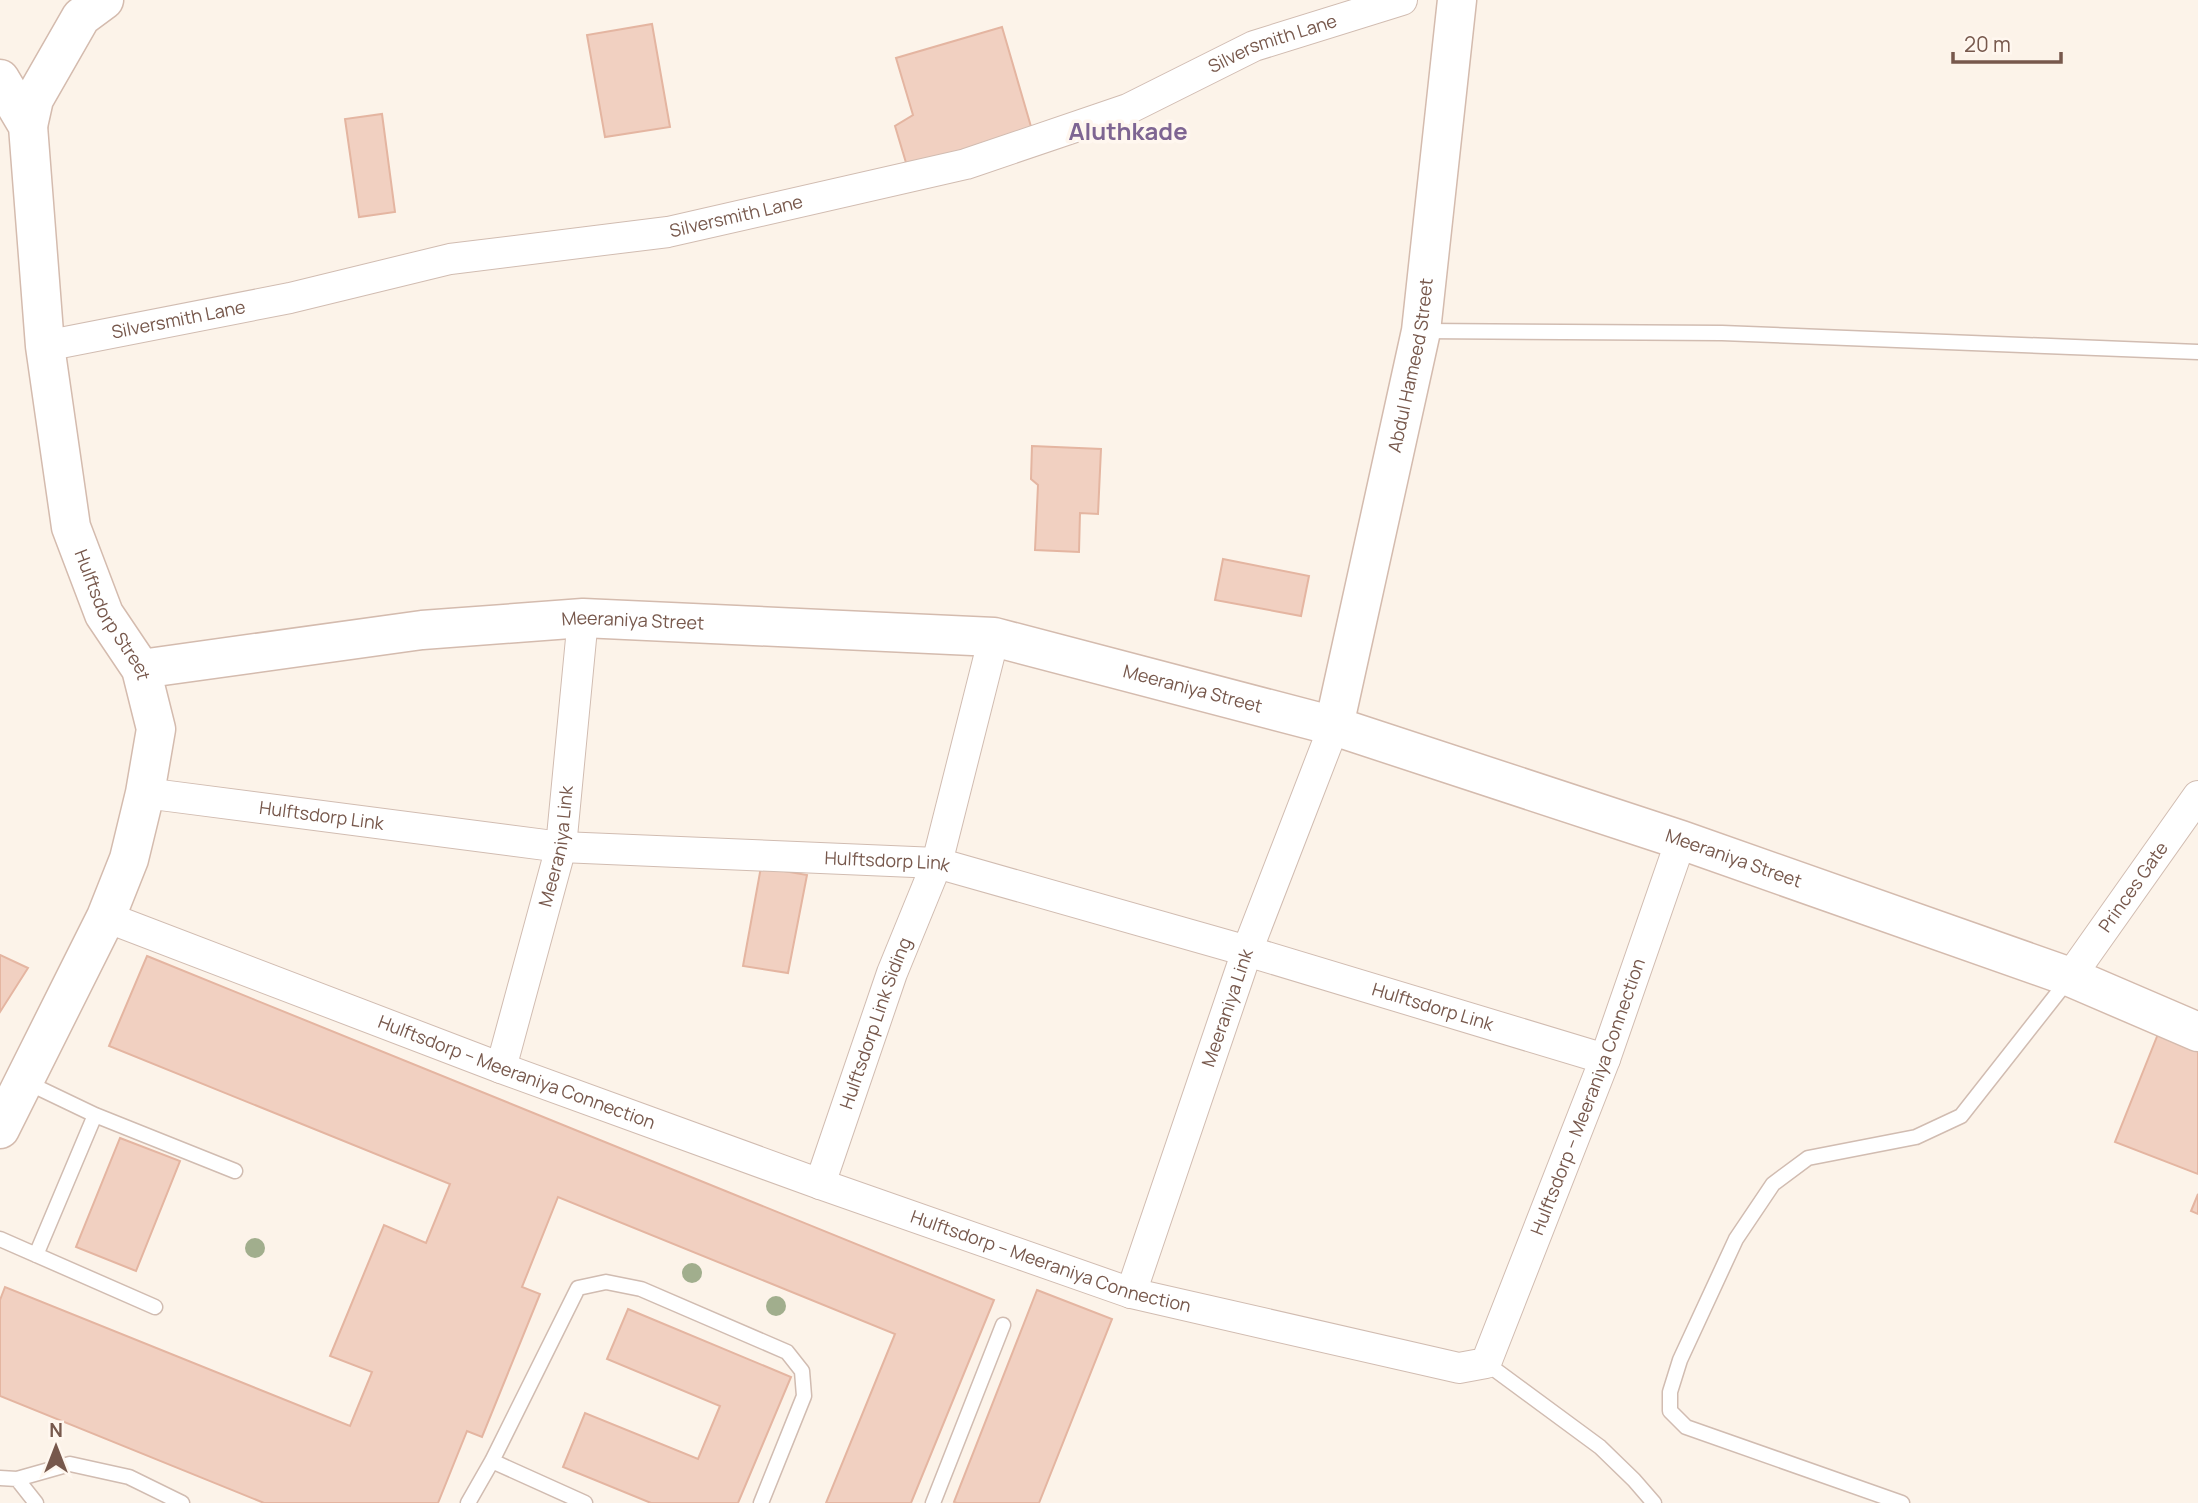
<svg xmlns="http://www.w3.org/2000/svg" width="2198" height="1503" viewBox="0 0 2198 1503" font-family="Manrope,sans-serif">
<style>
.building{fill:#f1d0c1;stroke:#e4b5a1;stroke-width:2}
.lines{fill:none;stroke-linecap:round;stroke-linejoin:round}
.lane-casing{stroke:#d1bcb1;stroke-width:17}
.street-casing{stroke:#d1bcb1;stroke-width:32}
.secondary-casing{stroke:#d4bbae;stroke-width:41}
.lane{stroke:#fff;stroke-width:14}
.street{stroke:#fff;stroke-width:30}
.secondary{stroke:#fff;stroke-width:38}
.tree{fill:#a1ae8d}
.labels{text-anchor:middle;stroke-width:7;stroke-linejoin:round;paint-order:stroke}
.street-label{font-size:18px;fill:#77584c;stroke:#fff7ef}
.district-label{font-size:24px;font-weight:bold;fill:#7e6592;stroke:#fff7ef}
</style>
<rect width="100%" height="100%" fill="#fcf3e9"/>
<path class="building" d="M652,24L670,127L605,137L587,35Z
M1002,27L1032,130L907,166L895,126L913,115L896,58Z
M382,114L395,212L359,217L345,119Z
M1032,446L1101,449L1098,514L1080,513L1079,552L1035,550L1038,485L1031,479Z
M1223,559L1309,576L1301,616L1215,600Z
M761,867L807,875L788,973L743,966Z
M0,955L28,968L0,1012Z
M147,956L994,1300L911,1503H826L895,1334L558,1197L522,1287L540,1294L482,1437L467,1431L438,1503H264L0,1396V1300L5,1287L350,1426L372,1372L330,1356L384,1225L426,1243L450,1184L109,1046Z
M2160,1029L2198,1044V1174L2115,1142Z
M120,1138L180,1161L136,1271L76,1247Z
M2198,1194V1214L2191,1211Z
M1037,1290L1112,1319L1039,1503H957L954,1502Z
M628,1309L791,1377L738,1503H651L563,1467L585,1413L698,1459L720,1406L607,1359Z"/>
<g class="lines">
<g class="lane-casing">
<path id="lane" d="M1423,331L1722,333L2198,352
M24,1081L95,1115L235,1171
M0,1239L155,1307
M36,1255L95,1115
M1486,1363L1600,1447L1634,1480L1654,1503
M492,1461L585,1503
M0,1478L17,1479L70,1464L129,1477L182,1503
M17,1479L36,1503
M468,1503L492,1461L578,1288L606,1282L641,1289L787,1352L802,1371L804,1396L761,1503
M933,1503L1003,1325
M1902,1503L1686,1427L1670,1411V1392L1680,1360L1736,1239L1773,1184L1808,1158L1916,1137L1961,1116L2068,980"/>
</g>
<g class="street-casing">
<g id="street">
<path id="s1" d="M45,346L290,298L450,259L668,232L966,164L1128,109L1254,46L1402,0"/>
<path id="s2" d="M145,793L561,847L937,863L1247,951L1605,1059"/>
<path id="s3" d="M106,917L501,1068L820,1184L1131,1293L1459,1368L1486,1363L1605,1059L1681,840"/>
<path id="s4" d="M2070,977L2198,796"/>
<path id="s5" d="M501,1068L561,847L583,618"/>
<path id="s6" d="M820,1184L892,973L937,863L994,637"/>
<path id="s7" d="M1131,1293L1247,951L1334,726"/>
</g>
</g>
<g class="secondary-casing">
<g id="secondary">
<path id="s8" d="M0,79L28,126L45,346L71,527L104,614L141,669L156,729L145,793L129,859L106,917L0,1129"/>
<path d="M28,126L34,99L81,17L104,0"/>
<path id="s9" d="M141,669L422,630L583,618L994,637L1334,726L1681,840L2070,977L2198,1032"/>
<path id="s10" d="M1334,726L1421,331L1457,0"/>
</g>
</g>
<use href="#lane" class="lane"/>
<use href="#street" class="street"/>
<use href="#secondary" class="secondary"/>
</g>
<g class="tree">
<circle cx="255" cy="1248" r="10"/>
<circle cx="692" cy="1273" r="10"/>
<circle cx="776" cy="1306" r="10"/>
</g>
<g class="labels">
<g class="street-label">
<text dy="6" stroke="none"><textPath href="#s1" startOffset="1270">Silversmith Lane</textPath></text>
<text dy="6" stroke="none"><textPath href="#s1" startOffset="704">Silversmith Lane</textPath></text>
<text dy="6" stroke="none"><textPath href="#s1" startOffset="136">Silversmith Lane</textPath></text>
<text dy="6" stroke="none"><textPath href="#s10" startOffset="369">Abdul Hameed Street</textPath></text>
<text dy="6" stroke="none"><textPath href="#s8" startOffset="556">Hulftsdorp Street</textPath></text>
<text dy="6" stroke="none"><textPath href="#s9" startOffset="495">Meeraniya Street</textPath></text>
<text dy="6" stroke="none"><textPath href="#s9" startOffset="1062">Meeraniya Street</textPath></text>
<text dy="6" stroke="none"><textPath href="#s2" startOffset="178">Hulftsdorp Link</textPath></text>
<text dy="6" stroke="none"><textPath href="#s5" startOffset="229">Meeraniya Link</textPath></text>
<text dy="6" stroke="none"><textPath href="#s9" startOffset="1629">Meeraniya Street</textPath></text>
<text dy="6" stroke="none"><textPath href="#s2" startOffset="746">Hulftsdorp Link</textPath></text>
<text dy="6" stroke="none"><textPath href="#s4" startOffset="110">Princes Gate</textPath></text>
<text dy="6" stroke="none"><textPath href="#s2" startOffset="1312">Hulftsdorp Link</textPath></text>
<text dy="6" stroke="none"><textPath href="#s7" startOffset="301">Meeraniya Link</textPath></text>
<text dy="6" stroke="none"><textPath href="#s6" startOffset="170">Hulftsdorp Link Siding</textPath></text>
<text dy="6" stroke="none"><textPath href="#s3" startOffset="439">Hulftsdorp – Meeraniya Connection</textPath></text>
<text dy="6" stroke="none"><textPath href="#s3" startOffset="1741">Hulftsdorp – Meeraniya Connection</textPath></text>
<text dy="6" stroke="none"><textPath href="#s3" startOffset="1006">Hulftsdorp – Meeraniya Connection</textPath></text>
</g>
<g class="district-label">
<text x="1128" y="140">Aluthkade</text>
</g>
</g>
<g transform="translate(56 1447)" stroke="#fff7ef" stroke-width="5" paint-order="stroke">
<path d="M0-5L12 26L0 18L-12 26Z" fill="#77584c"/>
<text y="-10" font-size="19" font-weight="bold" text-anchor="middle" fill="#77584c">N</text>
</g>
<path d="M1953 52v10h108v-10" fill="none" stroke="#77584c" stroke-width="3.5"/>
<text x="1964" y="52" font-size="21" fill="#77584c" stroke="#fff7ef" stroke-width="5" paint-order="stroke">20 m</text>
</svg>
